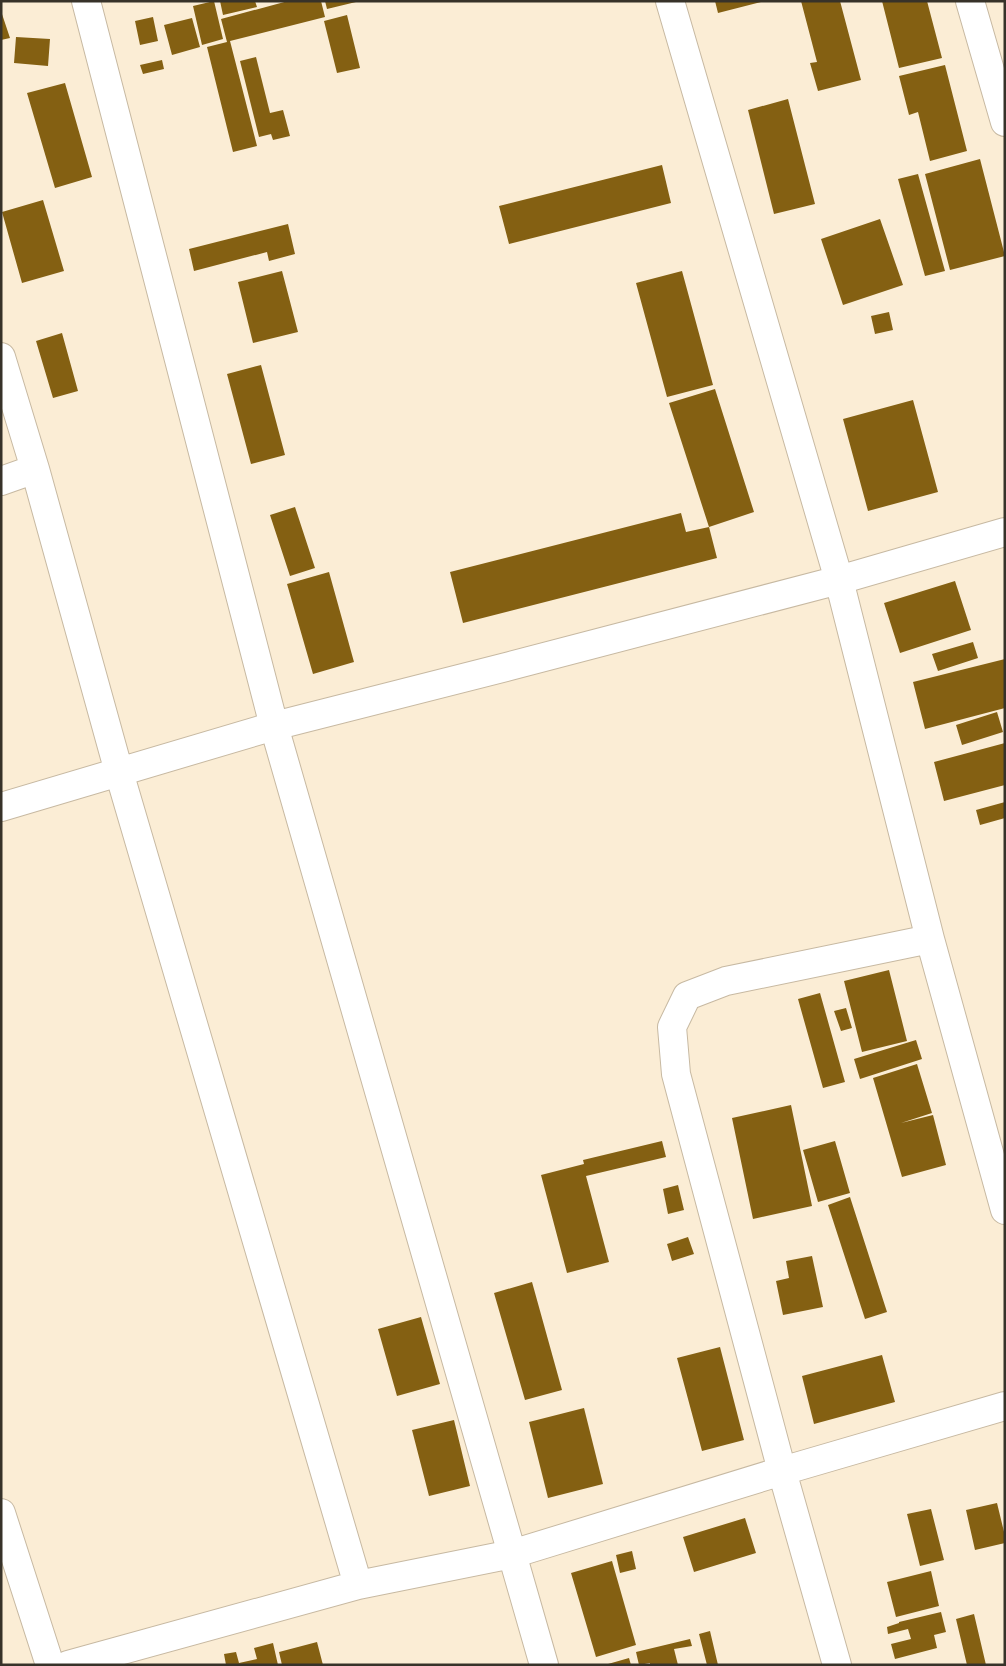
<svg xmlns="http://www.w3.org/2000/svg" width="1006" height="1666" viewBox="0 0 1006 1666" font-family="'Nunito Sans',sans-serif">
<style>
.building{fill:#846012}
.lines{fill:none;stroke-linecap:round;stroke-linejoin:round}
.minor-casing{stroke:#c7b9a2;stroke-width:30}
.minor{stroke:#fff;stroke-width:28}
</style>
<rect width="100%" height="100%" fill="#fbedd5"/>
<path class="building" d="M214,1L223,39L202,45L193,6Z
M220,1H255L257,7L223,15Z
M288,1H321L325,17L230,41L257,146L233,152L207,47L227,42L221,19Z
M325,1H356V2L327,9Z
M715,1H760L761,2L718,13Z
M801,1H840L861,80L818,91L810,63L817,62Z
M882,1H927L942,58L899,68Z
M1,11L10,38L1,40Z
M347,15L360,68L337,73L324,21Z
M153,17L158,41L140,45L135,21Z
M192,18L200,47L172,55L164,25Z
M16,37L50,39L48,66L14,63Z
M256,57L270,113L283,110L290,136L273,140L271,134L259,137L240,61Z
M162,60L164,69L143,74L140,65Z
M945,65L967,151L930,161L918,112L909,115L899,76Z
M65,83L92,177L55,188L27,93Z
M788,99L815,204L774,214L748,110Z
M980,159L1005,256L950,270L925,174Z
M662,165L671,203L509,244L499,206Z
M918,174L945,271L925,276L898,179Z
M43,200L64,271L22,283L2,212Z
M880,219L903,285L843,305L821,239Z
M288,224L295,254L269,261L267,252L194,271L189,249Z
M282,271L298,332L253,343L238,282Z
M682,271L713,385L667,397L636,283Z
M889,312L893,330L875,334L871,316Z
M62,333L78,391L53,398L36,341Z
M261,365L285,455L251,464L227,374Z
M715,389L754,512L709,527L669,403Z
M913,400L938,492L868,511L843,419Z
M295,507L315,568L290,576L270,515Z
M681,513L686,532L709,527L717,558L463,623L450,572Z
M329,572L354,662L313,674L287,584Z
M955,581L971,630L900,653L884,603Z
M973,642L978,658L938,671L932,654Z
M1005,659V708L925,729L913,682Z
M997,712L1003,732L962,745L956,725Z
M1005,743V785L944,801L934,762Z
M1005,802V818L980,825L976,810Z
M889,970L907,1041L862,1052L844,981Z
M820,993L845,1082L823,1088L798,999Z
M846,1008L852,1028L841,1031L834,1011Z
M916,1040L922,1059L860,1079L854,1059Z
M917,1064L932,1113L901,1123L933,1115L946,1165L902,1177L873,1078Z
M791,1105L812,1206L753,1219L732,1118Z
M662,1141L666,1157L586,1176L609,1262L567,1273L541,1175L584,1164L583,1160Z
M835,1141L850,1193L818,1202L803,1150Z
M678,1185L684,1210L668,1214L663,1189Z
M850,1197L887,1312L865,1319L828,1205Z
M688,1237L694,1254L672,1261L667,1244Z
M812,1256L823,1307L783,1315L776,1281L789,1278L786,1261Z
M532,1282L562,1390L525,1400L494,1293Z
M421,1317L440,1384L397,1396L378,1329Z
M720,1347L744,1440L702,1451L677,1358Z
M882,1355L895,1402L814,1424L802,1376Z
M584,1408L603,1484L548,1498L529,1422Z
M454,1420L470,1486L429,1496L412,1430Z
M997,1503L1005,1536V1543L975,1550L966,1510Z
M931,1509L944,1560L920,1566L907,1514Z
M745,1518L756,1553L694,1572L683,1537Z
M632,1551L636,1569L620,1573L616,1555Z
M612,1561L636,1645L596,1657L571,1573Z
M931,1571L939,1606L896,1617L887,1582Z
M941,1612L946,1632L934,1635L937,1648L895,1659L891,1644L911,1639L908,1629L888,1634L887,1627L899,1623V1622Z
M974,1614L986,1665H967L956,1619Z
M710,1631L718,1665H707L699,1634Z
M690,1639L692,1646L674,1649L678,1665H650V1663L639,1665L636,1652Z
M317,1642L323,1665H282L279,1652Z
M273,1643L278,1665H226L224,1654L236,1652L239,1663L257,1659L254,1648Z
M629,1658L631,1665H608V1664Z"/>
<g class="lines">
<g class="minor-casing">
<path id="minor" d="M86,1L274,726L544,1665
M670,1L839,580L930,939L1005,1210
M970,1L1005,122
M1,357L35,469L119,772L358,1585
M1,481L35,469
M1,807L274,726L510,666L839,580L1005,532
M1,1513L50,1665
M68,1665L358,1585L512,1554L782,1471L1005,1406
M837,1665L782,1471L676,1074L672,1027L687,996L726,981L930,939"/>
</g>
<use href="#minor" class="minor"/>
</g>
<rect width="1006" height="1666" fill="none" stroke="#373229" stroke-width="5"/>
</svg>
